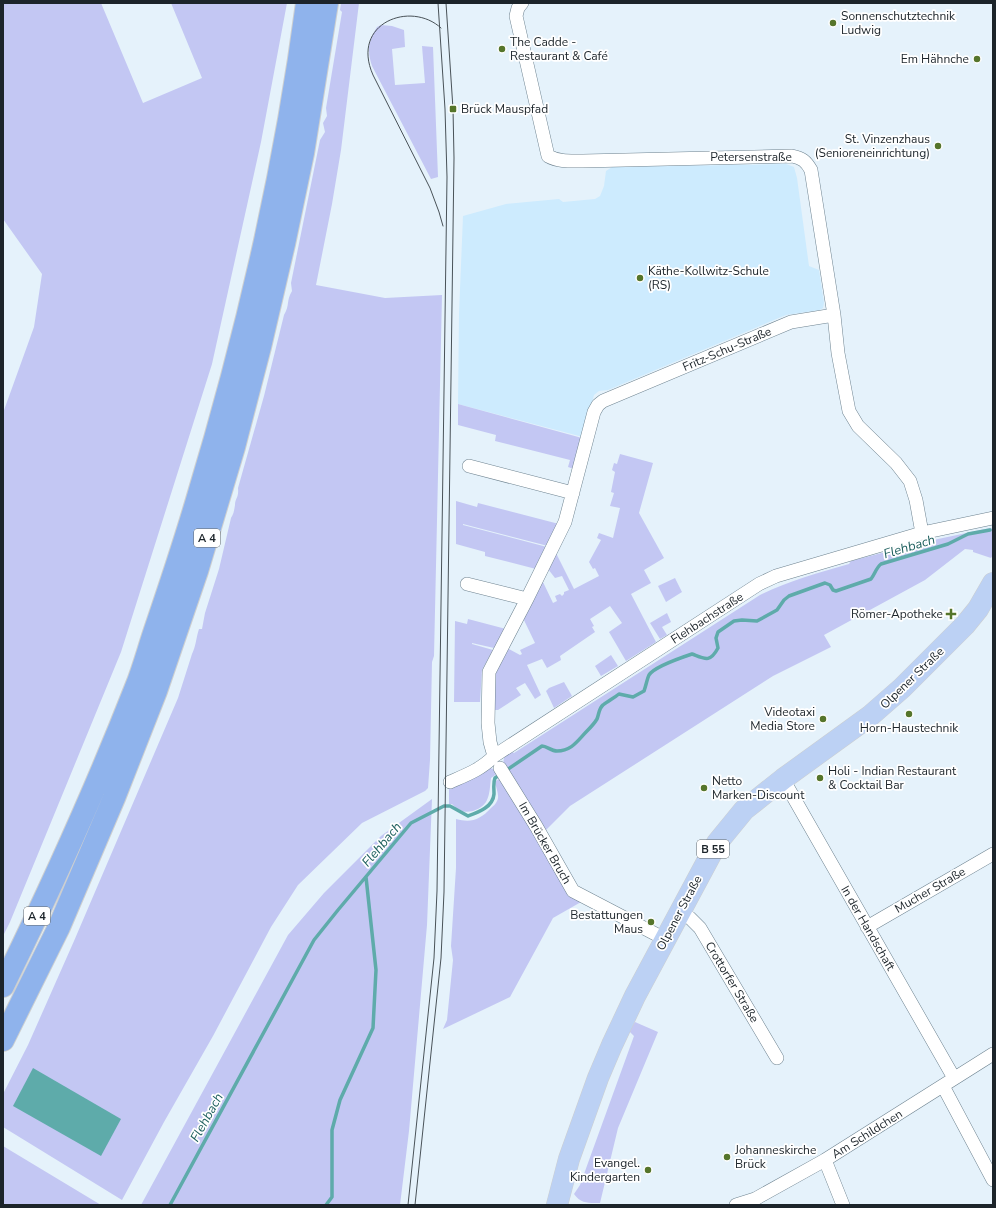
<svg xmlns="http://www.w3.org/2000/svg" width="996" height="1208" viewBox="0 0 996 1208" font-family="'Nunito Sans',sans-serif">
<style>
.built{fill:#cdebfe}
.green{fill:#c3c7f3}
.water{fill:#5eabaa}
.lines{fill:none;stroke-linecap:round;stroke-linejoin:round}
.stream{stroke:#5eabaa;stroke-width:3.5}
.street-casing{stroke:#6e8390;stroke-width:14}
.primary-casing{stroke:#cdcfd0;stroke-width:22}
.highway-casing{stroke:#cdcfd0;stroke-width:24}
.street{stroke:#fff;stroke-width:13}
.primary{stroke:#bcd1f4;stroke-width:21}
.highway{stroke:#8fb3ec;stroke-width:22}
.tram{stroke:#495258;stroke-width:1}
.poi-dot{fill:#55752b;stroke:#fff;stroke-width:1.5}
.labels{text-anchor:middle;stroke-width:3.5;stroke-linejoin:round;paint-order:stroke}
.shield{fill:#fff;stroke:#60666a;stroke-width:1}
.shield-label{font-size:11px;font-weight:bold;fill:#1c242a}
.poi-label{font-size:12px;fill:#1c242a;stroke:#fff;text-anchor:start}
.street-label{font-size:12px;fill:#1c242a;stroke:#fff}
.water-label{font-size:13px;font-style:italic;fill:#1f605f;stroke:#fff}
</style>
<rect width="100%" height="100%" fill="#e5f2fb"/>
<path class="built" d="M786,164L794,167L797,178L809,266L819,270L824,303L823,308L820,310L786,315L608,390L599,391L594,395L583,437L458,404L459,314L463,216L506,204L559,199L563,202L595,199L600,196L604,186L606,171L612,167Z"/>
<path class="green" d="M3,3H101L143,103L202,78L171,3H287L261,142L212,364L121,652L10,922L3,936V413L34,327L42,274L3,219Z
M341,3H359L341,150L332,204L316,285L385,298L442,295L434,656L432,662L430,760L428,788L425,791L362,823L298,885L271,927L213,1036L164,1122L122,1200L3,1127V1094L28,1045L74,941L178,698L192,654C196,646 196,638 199,629H202L205,613L219,569L231,518C234,513 234,511 235,505C235,498 239,498 238,488L264,396L284,315C290,305 286,301 292,291L291,283L320,140L325,132L323,123L327,116L326,108L342,12L340,10Z
M381,25L392,26L404,30L405,47L392,49L395,85L425,83L422,46L433,47L438,177L431,179L372,66C367,51 368,41 377,27Z
M458,404L582,438L574,469L568,467L570,460L495,441L496,435L458,425Z
M620,454L653,463L639,513L664,558L644,570L651,583L631,594L656,642L626,661L609,632L622,623L610,606L590,619L594,626L592,627L595,632L560,656L561,660L547,668L542,659L527,665L541,695L535,699L525,683L516,688L521,695L498,710H492L493,679L507,648L520,655L522,654L520,650L535,643L523,618L542,580L553,603L557,601L555,596L560,594L562,596L564,594V592L569,590L562,576L555,578L548,569L556,553L574,589L599,576L595,568L593,569L589,562L601,540L597,538L599,533L613,538L620,508L610,506L614,493L611,492L615,472L612,470L614,463L617,464Z
M456,501L477,507L478,503L559,524L548,546L463,524V525L547,547L536,569L485,556V552L456,544Z
M990,528L993,529V555L991,558L973,552V550L965,549L925,580L824,635L831,647L773,676L570,806L545,831L503,764L504,758L510,751L514,753L760,595C788,581 818,573 849,564L851,561L924,542Z
M675,578L682,592L666,602L658,586Z
M667,613L671,622L662,627L667,635L660,639L650,623Z
M468,619L506,629L494,648L472,643V644L493,650L482,670L480,702H454L455,621L467,624Z
M611,655L618,666L601,676L595,666Z
M564,682L572,696L554,708L546,691L549,688Z
M489,768L494,769L498,773L491,778C490,785 490,794 487,800C483,809 468,815 460,810C457,809 454,806 452,804H449V788Z
M501,777L581,902L553,918L510,997L443,1029L447,1020L453,960L451,946L456,868V819C471,823 480,820 491,808C493,806 496,804 497,801C500,796 496,788 495,782Z
M432,799L427,925L409,1131L400,1205H141L288,935L324,893L381,836Z
M635,1022L658,1032L618,1128L600,1203C589,1203 581,1204 574,1194L580,1185L634,1036L629,1031Z
M3,1146L101,1205H3Z"/>
<path class="water" d="M33,1068L121,1119L101,1156L13,1106Z"/>
<g class="lines">
<path class="stream" d="M170,1205L314,940L338,910L411,823L444,806H450L468,816C479,812 493,807 494,794C494,787 493,783 495,778L542,746C547,746 551,751 557,751C572,751 578,740 587,731C591,727 594,724 597,719C599,714 599,708 603,705C608,701 614,698 619,694L633,697L644,691C646,686 647,679 649,675C654,667 683,657 692,654C705,659 710,663 718,648L716,638L718,632L734,621L742,620L757,621L777,610L784,600L789,596L825,583L830,585L833,590L836,591L871,579C875,574 876,568 881,564L948,544L968,534L990,530
M326,1205L332,1197V1130L340,1100L373,1028L376,970L366,877"/>
<g class="street-casing">
<path id="street" d="M522,3L518,8L516,16L548,156C559,162 570,161 583,161L792,156C802,158 806,161 811,170L834,315L838,353L849,411L858,426L896,463L910,481L916,500L922,533
M469,466L573,493
M467,584L527,599
M494,756L490,742L488,723L489,672L527,599L565,522L594,412L598,405L603,401L791,322L834,315
M500,768L536,826L573,891L665,939
M783,779L954,1078
M450,782C466,775 482,769 494,756L759,584L776,576L922,533L993,518
M679,913L690,918L700,928L777,1058
M867,927L993,854
M943,1086L993,1180
M825,1160L843,1205
M736,1205L755,1199L825,1160L993,1054"/>
</g>
<g class="primary-casing">
<path id="primary" d="M557,1205L569,1159L598,1078L612,1045L635,996L717,843L744,810L783,779L870,716L902,688L965,625L978,609L993,583"/>
</g>
<g class="highway-casing">
<path id="highway" d="M3,986C51,888 96,789 136,687C143,670 148,651 154,633C169,589 184,544 197,500C246,338 285,171 307,3
M3,1040L59,927L114,798L156,691L197,571L234,447L260,347L284,244L303,153L327,3"/>
</g>
<use href="#street" class="street"/>
<use href="#primary" class="primary"/>
<use href="#highway" class="highway"/>
<path class="tram" d="M441,28C411,0 350,23 373,75L430,188L439,212L443,226
M408,1205L434,958L437,891L447,177L445,109L438,3
M415,1205L441,958L444,892L454,158L453,109L446,3"/>
</g>
<g class="poi-dot">
<circle cx="833" cy="23" r="4"/>
<circle cx="502" cy="49" r="4"/>
<circle cx="977" cy="59" r="4"/>
<rect x="449" y="105" width="8" height="8" rx="2"/>
<circle cx="938" cy="146" r="4"/>
<circle cx="640" cy="278" r="4"/>
<path d="M949 608h4v4h4v4h-4v4h-4v-4h-4v-4h4z"/>
<circle cx="909" cy="714" r="4"/>
<circle cx="823" cy="719" r="4"/>
<circle cx="820" cy="778" r="4"/>
<circle cx="704" cy="788" r="4"/>
<circle cx="651" cy="922" r="4"/>
<circle cx="727" cy="1157" r="4"/>
<circle cx="648" cy="1170" r="4"/>
</g>
<g class="labels">
<g class="shield">
<rect x="194" y="529" width="26" height="18" rx="3"/>
<rect x="697" y="840" width="32" height="18" rx="3"/>
<rect x="24" y="907" width="26" height="18" rx="3"/>
</g>
<g class="shield-label">
<text x="207" y="542">A 4</text>
<text x="713" y="853">B 55</text>
<text x="37" y="920">A 4</text>
</g>
<g class="poi-label">
<text x="841" y="20">Sonnenschutztechnik<tspan x="841" dy="14">Ludwig</tspan></text>
<text x="510" y="46">The Cadde -<tspan x="510" dy="14">Restaurant &amp; Café</tspan></text>
<text x="969" y="63" text-anchor="end">Em Hähnche</text>
<text x="461" y="113">Brück Mauspfad</text>
<text x="930" y="143" text-anchor="end">St. Vinzenzhaus<tspan x="930" dy="14">(Senioreneinrichtung)</tspan></text>
<text x="648" y="275">Käthe-Kollwitz-Schule<tspan x="648" dy="14">(RS)</tspan></text>
<text x="943" y="618" text-anchor="end">Römer-Apotheke</text>
<text x="815" y="716" text-anchor="end">Videotaxi<tspan x="815" dy="14">Media Store</tspan></text>
<text x="909" y="732" text-anchor="middle">Horn-Haustechnik</text>
<text x="828" y="775">Holi - Indian Restaurant<tspan x="828" dy="14">&amp; Cocktail Bar</tspan></text>
<text x="712" y="785">Netto<tspan x="712" dy="14">Marken-Discount</tspan></text>
<text x="643" y="919" text-anchor="end">Bestattungen<tspan x="643" dy="14">Maus</tspan></text>
<text x="735" y="1154">Johanneskirche<tspan x="735" dy="14">Brück</tspan></text>
<text x="640" y="1167" text-anchor="end">Evangel.<tspan x="640" dy="14">Kindergarten</tspan></text>
</g>
<g class="street-label">
<text x="751" y="161">Petersenstraße</text>
<text transform="translate(727 349) rotate(-23)" y="4">Fritz-Schu-Straße</text>
<text transform="translate(707 618) rotate(-33)" y="4">Flehbachstraße</text>
<text transform="translate(912 678) rotate(-44)" y="4">Olpener Straße</text>
<text transform="translate(545 843) rotate(60)" y="4">Im Brücker Bruch</text>
<text transform="translate(930 890) rotate(-30)" y="4">Mucher Straße</text>
<text transform="translate(679 913) rotate(-62)" y="4">Olpener Straße</text>
<text transform="translate(868 928) rotate(60)" y="4">In der Handschaft</text>
<text transform="translate(732 982) rotate(59)" y="4">Crottorfer Straße</text>
<text transform="translate(867 1134) rotate(-32)" y="4">Am Schildchen</text>
</g>
<g class="water-label">
<text transform="translate(909 546) rotate(-17)" y="5">Flehbach</text>
<text transform="translate(381 844) rotate(-50)" y="5">Flehbach</text>
<text transform="translate(206 1117) rotate(-61)" y="5">Flehbach</text>
</g>
</g>
<rect width="996" height="1208" fill="none" stroke="#1c242a" stroke-width="8"/>
</svg>
